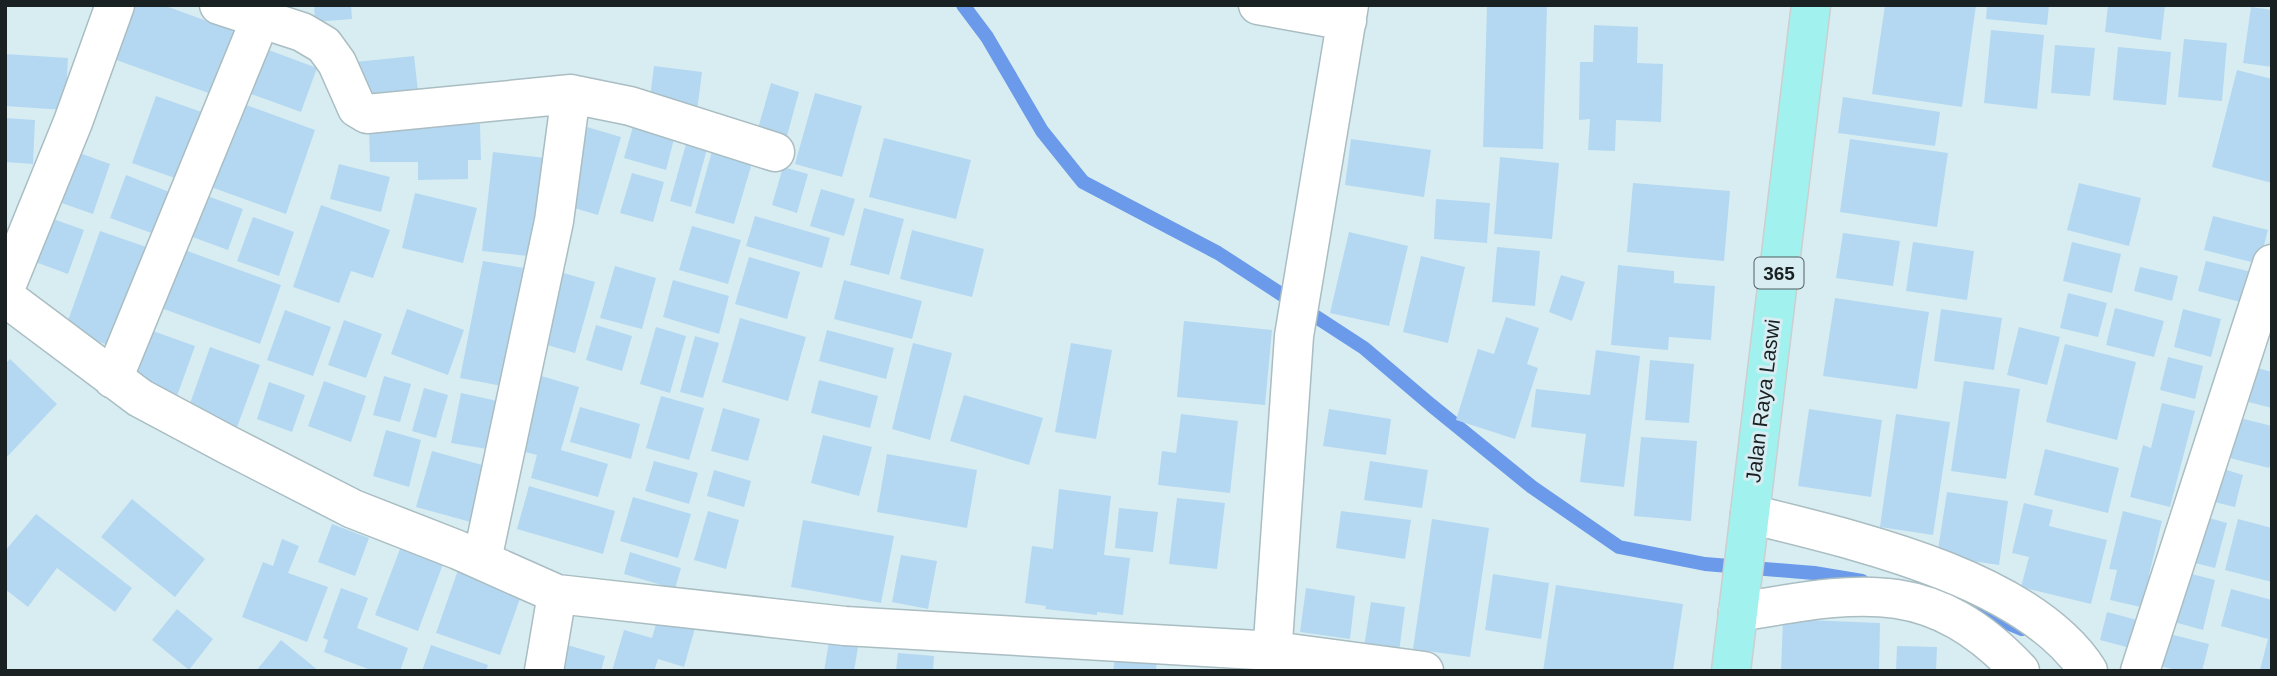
<svg xmlns="http://www.w3.org/2000/svg" width="2277" height="676" viewBox="0 0 2277 676" font-family="Helvetica,sans-serif">
<style>
.lines{fill:none;stroke-linecap:round;stroke-linejoin:round}
.stream{stroke:#6a9ae9;stroke-width:14}
.building{fill:#b4d8f1}
.minor-casing{stroke:#a9bdc2;stroke-width:41}
.major-casing{stroke:#cdcecf;stroke-width:41}
.minor{stroke:#fff;stroke-width:38}
.major{stroke:#a1f1ef;stroke-width:38}
.labels{text-anchor:middle;stroke-width:6;stroke-linejoin:round;paint-order:stroke}
.shield{fill:#d8edf2;stroke:#535e61;stroke-width:2}
.shield-label{font-size:19px;font-weight:bold;fill:#1a2123}
.street-label{font-size:21px;fill:#1a2123;stroke:#d8edf2}
</style>
<rect width="100%" height="100%" fill="#d8edf2"/>
<g class="lines">
<path class="stream" d="M963,5L987,37L1042,131L1083,182L1218,253L1364,348L1431,405L1532,487L1619,547L1705,564L1814,573L1862,581
M1960,603L2022,629"/>
</g>
<path class="building" d="M123,5H163L237,32L214,95L105,56Z
M314,5H351L352,19L315,22Z
M1487,5H1547L1543,149L1483,147Z
M1885,5H1976L1962,107L1872,94Z
M1987,5H2049L2047,25L1986,19Z
M2108,5H2165L2161,40L2105,32Z
M2251,7L2272,10V67L2243,63Z
M1594,25L1638,27L1637,63L1663,64L1661,122L1616,120L1615,151L1588,150L1590,119L1579,120L1580,62H1593Z
M1991,30L2044,35L2037,109L1984,103Z
M2184,39L2227,43L2222,101L2178,97Z
M253,44L317,68L301,112L237,89Z
M2055,45L2095,48L2090,96L2051,93Z
M2118,47L2171,52L2166,105L2113,100Z
M5,54L68,58L65,110L5,106Z
M414,56L418,91L359,97L355,62Z
M654,66L702,72L695,127L647,121Z
M2237,70L2272,79V183L2212,167Z
M771,83L799,92L784,147L755,139Z
M815,93L862,106L842,177L795,164Z
M156,96L213,116L189,183L132,163Z
M1843,97L1940,112L1935,146L1838,133Z
M238,102L315,130L286,214L208,186Z
M5,118L35,120L33,164L5,162Z
M634,123L675,135L666,170L624,158Z
M480,124L481,160H468V179L418,180V162H370L369,126Z
M577,124L621,137L598,215L554,202Z
M884,138L971,160L956,219L869,197Z
M1351,139L1431,150L1424,197L1345,185Z
M1850,139L1948,153L1937,227L1840,212Z
M686,144L707,149L691,207L670,201Z
M74,151L110,164L93,214L56,201Z
M712,151L752,163L734,224L695,213Z
M493,152L546,158L537,257L482,251Z
M1500,157L1559,163L1552,239L1494,234Z
M339,164L390,177L381,212L330,199Z
M783,167L808,174L797,213L772,205Z
M632,173L664,182L653,222L620,213Z
M126,175L172,193L157,235L110,218Z
M1633,183L1730,191L1724,261L1627,252Z
M2079,183L2141,198L2129,246L2067,230Z
M821,189L855,199L844,236L810,226Z
M191,190L243,209L228,250L176,231Z
M415,193L477,208L463,263L402,248Z
M1436,199L1490,203L1487,243L1434,239Z
M321,205L390,230L373,278L351,271L339,303L293,287Z
M864,208L904,219L889,275L850,265Z
M45,216L84,230L68,274L30,260Z
M755,216L830,238L822,268L746,246Z
M2213,216L2268,230L2259,264L2204,250Z
M253,217L294,232L279,276L237,261Z
M692,226L741,240L728,284L679,270Z
M912,230L984,249L972,297L900,279Z
M100,231L152,249L116,348L65,329Z
M1349,232L1408,246L1389,326L1330,313Z
M1843,233L1900,241L1893,286L1836,278Z
M1913,242L1974,251L1967,300L1906,291Z
M2072,242L2121,254L2112,293L2063,281Z
M171,245L281,285L260,344L150,304Z
M1497,247L1540,251L1535,306L1492,302Z
M1421,256L1465,267L1448,343L1403,332Z
M749,257L800,272L787,319L735,304Z
M483,261L535,270L512,388L460,378Z
M2206,261L2256,273L2248,304L2198,291Z
M1618,265L1674,271V283L1715,286L1711,340L1669,337L1668,350L1611,345Z
M615,266L656,278L642,329L600,318Z
M2140,267L2178,276L2172,301L2134,291Z
M553,270L595,282L575,353L533,341Z
M1561,275L1585,282L1572,321L1549,312Z
M673,280L729,296L719,334L663,317Z
M844,280L922,301L912,339L834,319Z
M2068,293L2107,303L2098,337L2060,328Z
M1835,298L1929,312L1917,389L1823,376Z
M2115,308L2164,321L2154,357L2106,345Z
M407,309L464,330L448,375L391,354Z
M1941,309L2002,318L1994,370L1934,361Z
M2183,309L2221,319L2211,357L2174,347Z
M285,310L331,327L313,376L267,360Z
M1506,317L1539,328L1527,364L1538,368L1515,439L1456,420L1478,349L1494,354Z
M740,318L806,337L788,401L722,382Z
M344,320L382,334L366,378L328,365Z
M1184,321L1272,330L1265,405L1177,397Z
M136,325L195,346L177,396L119,375Z
M596,325L632,336L622,371L586,360Z
M656,327L686,336L670,393L640,384Z
M2019,327L2060,337L2047,385L2007,375Z
M827,330L894,348L886,379L819,361Z
M695,336L719,343L703,398L680,392Z
M913,343L952,353L930,440L892,429Z
M1071,343L1112,350L1096,439L1055,432Z
M2065,344L2136,362L2117,440L2046,422Z
M210,347L260,365L236,430L187,412Z
M1596,350L1640,356L1624,487L1580,482L1586,434L1531,427L1536,389L1590,395Z
M2168,357L2203,366L2195,399L2160,390Z
M10,359L57,404L5,459V364Z
M1650,360L1694,364L1689,423L1645,420Z
M2250,366L2272,372V408L2241,400Z
M538,375L579,387L561,450L608,464L598,497L531,478L537,455L517,450Z
M384,376L411,384L400,422L373,415Z
M819,380L878,396L870,428L811,413Z
M324,381L366,396L351,442L308,426Z
M1964,381L2020,389L2006,479L1951,471Z
M269,382L305,395L292,432L257,419Z
M424,388L448,395L436,438L412,431Z
M461,393L502,402L493,450L451,443Z
M964,395L1043,418L1029,465L950,441Z
M661,396L704,408L689,460L646,448Z
M2162,403L2195,411L2170,507L2130,497L2143,445L2151,448Z
M580,407L640,424L631,459L570,442Z
M723,408L760,419L748,461L711,451Z
M1329,409L1391,419L1386,455L1323,446Z
M1809,409L1882,420L1871,497L1798,486Z
M1181,414L1238,421L1230,493L1158,485L1162,451L1176,453Z
M1896,414L1950,422L1933,535L1880,527Z
M2232,416L2272,426V460L2269,468L2222,456Z
M386,430L421,440L409,487L373,476Z
M823,435L872,447L859,496L811,483Z
M1641,437L1697,441L1691,521L1634,516Z
M2045,449L2119,468L2108,513L2034,495Z
M432,451L493,468L478,524L416,507Z
M887,454L977,470L967,528L877,512Z
M654,461L698,473L689,504L645,491Z
M1370,461L1428,470L1422,508L1364,500Z
M2211,465L2243,475L2235,507L2202,499Z
M714,470L751,481L744,507L707,496Z
M529,486L615,511L603,554L517,529Z
M1059,489L1111,496L1104,555L1130,558L1123,615L1097,612V615L1045,609L1046,606L1025,603L1032,546L1053,549Z
M1947,492L2008,501L1999,565L1937,556Z
M633,497L691,514L678,558L620,541Z
M1177,498L1225,503L1217,569L1169,564Z
M132,499L205,559L175,597L101,537Z
M2024,503L2053,510L2049,526L2107,540L2091,604L2021,587L2029,557L2012,553Z
M1119,508L1158,512L1153,552L1115,548Z
M708,511L739,520L726,569L694,560Z
M1341,511L1411,520L1405,559L1336,548Z
M2123,511L2162,521L2149,575L2153,576L2145,608L2110,600L2117,570L2109,569Z
M36,514L132,588L115,612L57,568L28,607L5,589V551Z
M2195,514L2227,523L2215,568L2183,560Z
M1432,519L1489,528L1470,657L1413,649Z
M2238,519L2272,528V582L2225,570Z
M803,520L894,536L881,603L791,587Z
M332,524L369,538L355,576L318,562Z
M282,539L299,546L288,573L328,587L307,642L242,617L263,562L273,566Z
M400,549L443,564L418,631L375,615Z
M630,552L681,568L675,589L624,574Z
M901,555L937,561L928,609L892,602Z
M458,570L522,593L500,655L436,633Z
M2176,570L2215,580L2203,630L2163,619Z
M1493,574L1549,583L1541,639L1485,630Z
M1556,585L1683,604L1673,671H1543Z
M341,588L368,598L357,628L408,648L400,671H373L324,652L328,640L323,638Z
M1306,588L1355,596L1350,639L1300,632Z
M2231,589L2272,600V671L2260,670L2268,639L2221,626Z
M1371,602L1405,607L1399,652L1364,647Z
M177,609L213,639L189,670L152,640Z
M660,610L697,621L684,667L658,659L654,671H612L624,630L652,638Z
M2107,612L2141,621L2134,649L2100,640Z
M1783,619L1880,623L1879,671H1781Z
M2166,633L2209,644L2202,671H2179L2157,665Z
M281,640L319,671H256Z
M557,642L605,656L601,671H549Z
M829,642L858,647L854,671H824Z
M431,645L488,665L486,671H422Z
M1897,646L1937,647L1936,671H1896Z
M1116,652L1157,657L1156,671H1113Z
M898,653L934,656L933,671H896Z"/>
<g class="lines">
<g class="minor-casing">
<path id="minor" d="M219,5L302,32L324,45L337,63L357,108L367,114L571,94
M1258,5L1347,21
M5,289L73,122L115,5
M5,297L140,398L228,445L353,509L458,550L557,594L845,626L1274,651L1424,671
M113,379L260,20
M1750,514C1851,539 2029,578 2088,671
M482,560L554,221L571,94L630,106L775,152
M1738,612C1856,593 1929,574 2020,671
M544,671L557,594
M1271,671L1294,336L1349,5
M2140,671L2272,264"/>
</g>
<g class="major-casing">
<path id="major" d="M1731,671L1811,5"/>
</g>
<use href="#minor" class="minor"/>
<use href="#major" class="major"/>
</g>
<g class="labels">
<rect class="shield" x="1754.5" y="257.5" width="49" height="31" rx="5"/>
<g class="shield-label">
<text x="1779" y="280">365</text>
</g>
<g class="street-label">
<text transform="translate(1763 401) rotate(-83)" y="7">Jalan Raya Laswi</text>
</g>
</g>
<rect width="2277" height="676" fill="none" stroke="#1a2123" stroke-width="14"/>
</svg>
